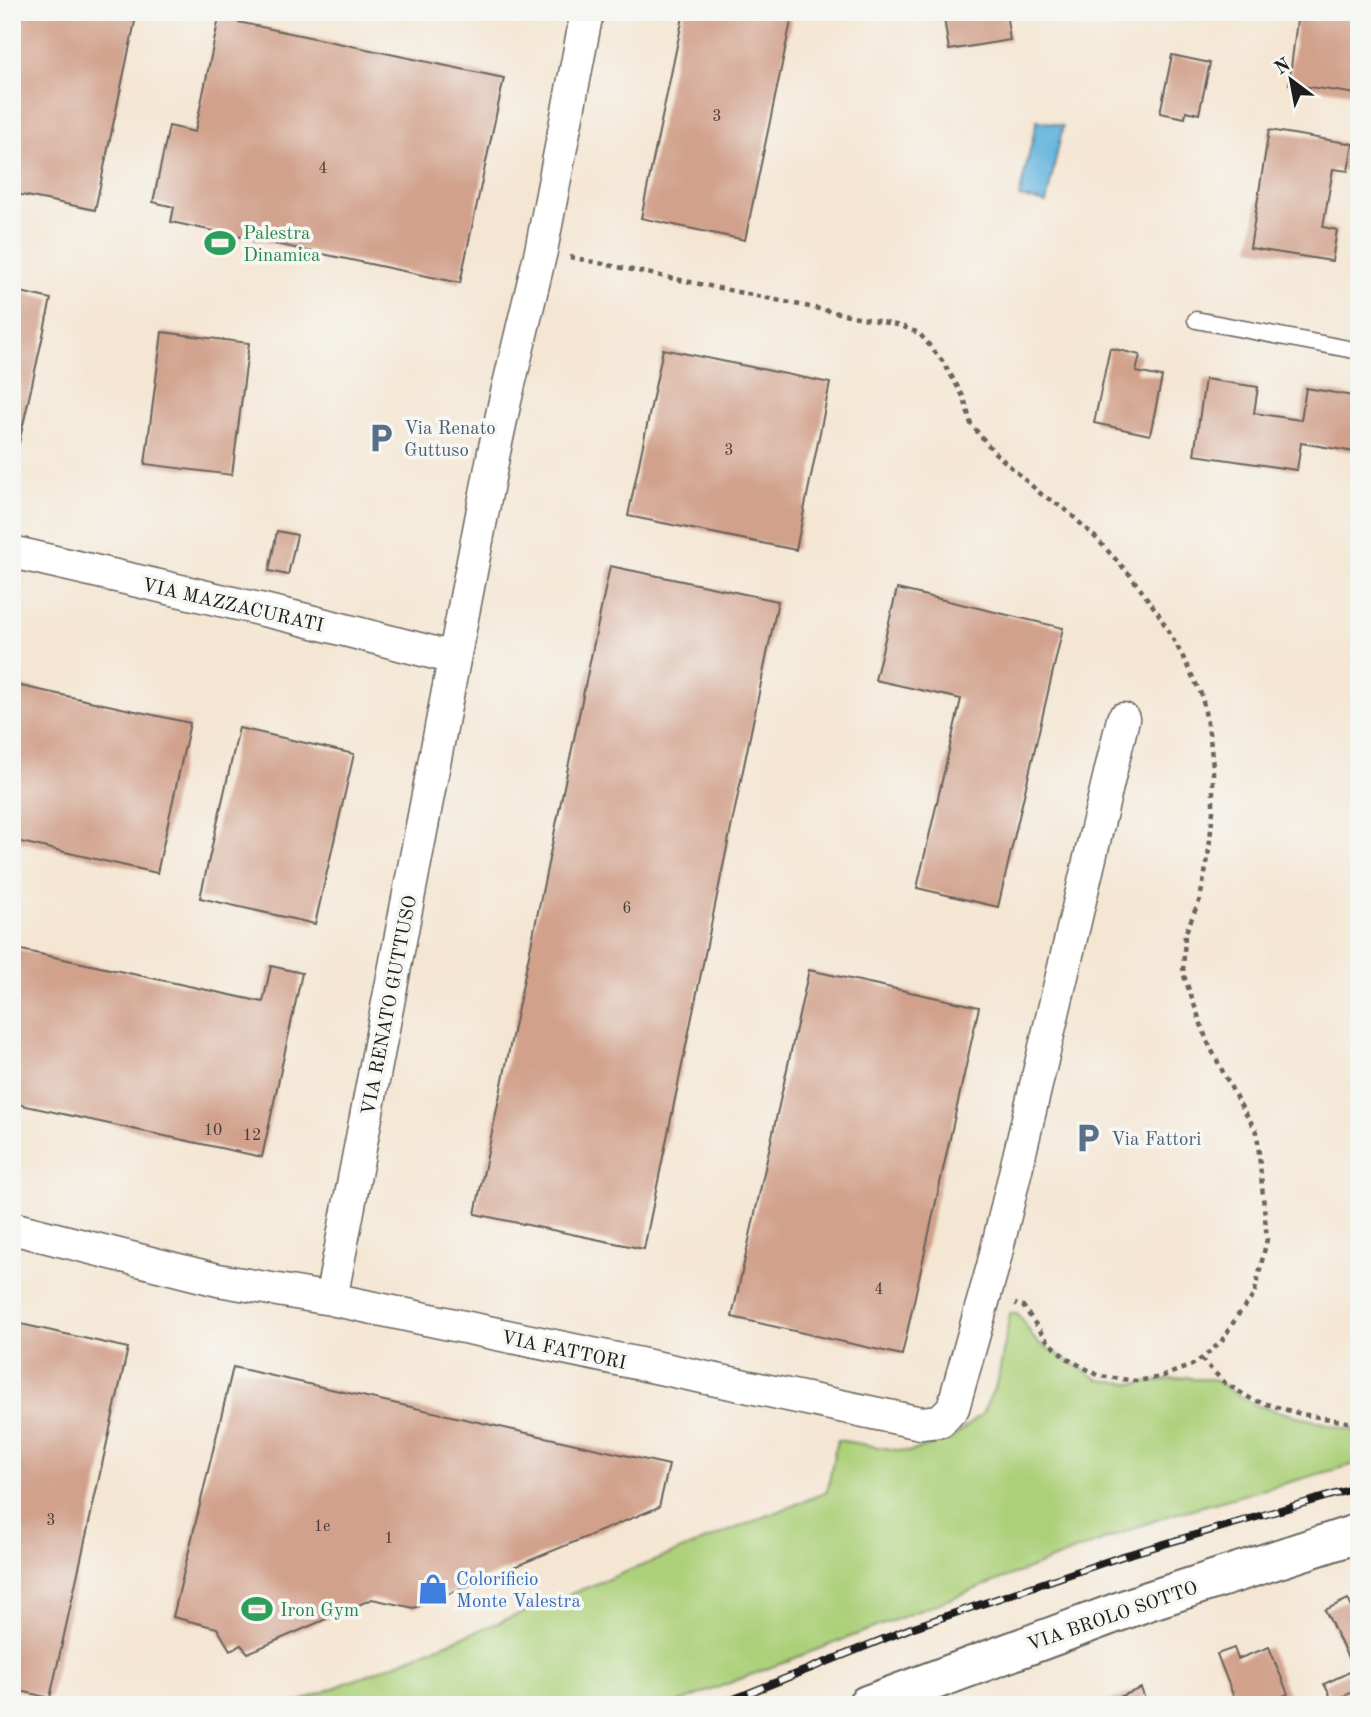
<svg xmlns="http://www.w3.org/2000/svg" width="1371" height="1717" viewBox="0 0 1371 1717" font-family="'Old Standard TT',serif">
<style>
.green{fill:#acd079;stroke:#64764a;stroke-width:2}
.water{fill:#62b3dd;stroke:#3f687c;stroke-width:2}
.building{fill:#d1a18c}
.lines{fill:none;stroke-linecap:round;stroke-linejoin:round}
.lane-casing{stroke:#68635c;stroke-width:19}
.street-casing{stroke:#68635c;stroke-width:35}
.secondary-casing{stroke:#68635c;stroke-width:42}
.path{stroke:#68635c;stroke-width:4.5;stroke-dasharray:5 5;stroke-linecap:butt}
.lane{stroke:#fff;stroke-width:16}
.street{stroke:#fff;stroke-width:32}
.secondary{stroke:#fff;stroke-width:38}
.rail-casing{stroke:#1c1c1c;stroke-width:8}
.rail{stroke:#f6f6f2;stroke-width:5;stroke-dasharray:16;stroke-linecap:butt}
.labels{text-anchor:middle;stroke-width:7;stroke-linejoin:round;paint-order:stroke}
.number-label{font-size:16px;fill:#493d38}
.leisure-label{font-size:19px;fill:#27864d;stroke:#f6f6f2;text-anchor:start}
.service-label{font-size:19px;fill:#4e5e75;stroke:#f6f6f2;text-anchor:start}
.street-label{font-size:19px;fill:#1c1c1c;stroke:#f6f6f2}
.shop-label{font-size:19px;fill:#366cbe;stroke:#f6f6f2;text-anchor:start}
</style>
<rect width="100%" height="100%" fill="#f6f6f2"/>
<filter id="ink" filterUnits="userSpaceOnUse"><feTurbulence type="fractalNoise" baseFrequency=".0143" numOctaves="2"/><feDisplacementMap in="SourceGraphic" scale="14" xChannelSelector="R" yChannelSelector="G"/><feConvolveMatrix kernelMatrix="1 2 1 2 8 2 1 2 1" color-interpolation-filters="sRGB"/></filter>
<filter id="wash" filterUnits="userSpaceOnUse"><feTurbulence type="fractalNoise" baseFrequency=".00686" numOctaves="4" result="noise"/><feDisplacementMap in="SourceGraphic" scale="28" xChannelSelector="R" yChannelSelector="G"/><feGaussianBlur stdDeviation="1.57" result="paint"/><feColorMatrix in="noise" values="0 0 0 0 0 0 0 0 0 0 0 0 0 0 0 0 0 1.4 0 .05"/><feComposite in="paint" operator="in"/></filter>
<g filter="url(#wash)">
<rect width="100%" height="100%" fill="#f4e6d3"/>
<path class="green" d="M1010,1313L1018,1314L1036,1341L1100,1380L1136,1384L1188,1377L1193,1379H1212L1255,1405L1345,1429L1359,1430V1463L1167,1516L672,1705H291L827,1492L837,1440L909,1452L949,1440L982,1414L998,1380Z"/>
<path class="water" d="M1037,120L1063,126L1046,203L1019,197Z"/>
<g id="blocks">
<path class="building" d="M12,12H137L95,210L12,193Z
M684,12H793L745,240L641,218Z
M943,12H1006L1010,40L949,50Z
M1298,12H1359L1357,94L1289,84Z
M219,18L504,78L460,283L171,222L174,207L153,202L169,126L195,132Z
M1172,55L1210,63L1199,114L1186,111L1185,118L1160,113Z
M1269,130L1353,144L1348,171L1333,169L1323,227L1337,230L1332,261L1250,248Z
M12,290L51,299L13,470H12Z
M162,332L249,343L232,475L145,464Z
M1110,348L1140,355L1136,372L1162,377L1150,435L1094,423Z
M663,349L830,383L796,550L628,516Z
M1205,379L1258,387L1254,413L1301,420L1306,388L1359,397V429L1355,452L1301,443L1297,470L1194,455Z
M277,531L297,535L288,575L269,571Z
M610,566L778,601L644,1249L475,1214Z
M897,589L1063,628L998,907L917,888L961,699L875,680Z
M12,684L190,723L157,873L12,840Z
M239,728L354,754L315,924L200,898Z
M12,948L263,1002L271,966L302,973L262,1157L12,1103Z
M809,970L979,1007L902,1355L732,1317Z
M12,1322L128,1348L50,1698L12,1689Z
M233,1367L669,1465L659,1507L414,1608L372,1599L248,1653L241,1645L230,1650L217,1628L173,1617Z
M1348,1599L1353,1610L1359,1607V1689L1333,1701L1324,1684L1354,1670L1325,1610Z
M1269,1647L1288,1694L1262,1705H1237L1217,1654L1234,1648L1238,1659Z
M1141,1688L1147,1705H1100Z"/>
</g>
</g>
<g filter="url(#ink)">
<use href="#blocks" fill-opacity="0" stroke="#68635c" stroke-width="2"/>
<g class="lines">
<g class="lane-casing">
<path id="lane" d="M1196,320L1359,351"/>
</g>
<g class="street-casing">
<path id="street" d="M12,552L298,618L454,658
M12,1228L218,1280L331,1299L921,1423L940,1421L953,1408L993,1266L1123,719
M331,1299L494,452L505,401L541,251L587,12"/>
</g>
<g class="secondary-casing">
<path id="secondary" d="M867,1705L1148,1601L1359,1533"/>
</g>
<path class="path" d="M570,257L901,326L919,333L944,363L964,398L971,424L994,452L1041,494L1066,510L1096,538L1130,575L1158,613L1182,655L1202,696L1210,738L1213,767V811L1208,858L1200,899L1185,934L1183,973L1207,1041L1238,1101L1257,1132L1267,1239L1259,1274L1254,1295L1238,1315L1221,1342L1201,1359L1192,1365L1161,1377L1136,1381L1100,1376L1066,1358L1045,1338L1023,1306L1015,1304
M1201,1359L1225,1383L1253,1400L1301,1414L1359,1424"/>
<use href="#lane" class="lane"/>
<use href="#street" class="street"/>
<use href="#secondary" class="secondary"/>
<g class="rail-casing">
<path id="rail" d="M719,1705L911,1628L1123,1556L1359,1487"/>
</g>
<use href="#rail" class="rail"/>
</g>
</g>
<defs>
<g id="stadium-bare" transform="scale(2.415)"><path d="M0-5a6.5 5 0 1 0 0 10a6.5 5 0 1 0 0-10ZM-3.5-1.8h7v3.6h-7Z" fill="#2e9e5b" stroke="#f6f6f2" stroke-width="2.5" paint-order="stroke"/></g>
<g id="parking-bare" transform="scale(2.415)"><path d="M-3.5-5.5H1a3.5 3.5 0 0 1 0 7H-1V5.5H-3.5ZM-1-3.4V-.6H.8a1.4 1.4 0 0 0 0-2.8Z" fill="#5c6f8a" stroke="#f6f6f2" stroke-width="2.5" paint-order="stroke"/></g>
<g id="shop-bare" transform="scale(2.415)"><path d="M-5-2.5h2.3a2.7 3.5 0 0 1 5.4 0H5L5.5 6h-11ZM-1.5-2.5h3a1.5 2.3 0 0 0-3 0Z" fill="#3f7fe0" stroke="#f6f6f2" stroke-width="2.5" paint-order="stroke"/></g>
</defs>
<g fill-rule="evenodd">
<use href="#stadium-bare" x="220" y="243"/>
<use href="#parking-bare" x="381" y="438"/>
<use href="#parking-bare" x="1088" y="1138"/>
<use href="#shop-bare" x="433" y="1589"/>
<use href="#stadium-bare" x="257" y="1609"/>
</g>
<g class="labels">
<g class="number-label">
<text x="717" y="121">3</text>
<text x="323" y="173">4</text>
<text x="729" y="455">3</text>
<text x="627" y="913">6</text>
<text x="213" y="1135">10</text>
<text x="252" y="1140">12</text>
<text x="879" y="1294">4</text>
<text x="51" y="1525">3</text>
<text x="322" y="1531">1e</text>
<text x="389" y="1543">1</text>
</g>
<g class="leisure-label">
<text x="243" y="239">Palestra<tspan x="243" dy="22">Dinamica</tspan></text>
<text x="280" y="1616">Iron Gym</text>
</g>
<g class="service-label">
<text x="404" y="434">Via Renato<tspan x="404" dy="22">Guttuso</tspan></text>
<text x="1111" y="1145">Via Fattori</text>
</g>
<g class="street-label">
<text transform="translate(233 604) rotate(13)" y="7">VIA MAZZACURATI</text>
<text transform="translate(388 1005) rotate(-79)" y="7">VIA RENATO GUTTUSO</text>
<text transform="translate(564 1349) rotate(12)" y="7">VIA FATTORI</text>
<text transform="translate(1112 1615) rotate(-19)" y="7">VIA BROLO SOTTO</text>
</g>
<g class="shop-label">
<text x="456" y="1585">Colorificio<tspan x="456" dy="22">Monte Valestra</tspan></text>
</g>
</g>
<rect width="1371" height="1717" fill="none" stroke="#f6f6f2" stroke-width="42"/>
<g transform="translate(1291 80) rotate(328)" stroke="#f6f6f2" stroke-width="5" paint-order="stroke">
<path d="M0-5L12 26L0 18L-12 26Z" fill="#1c1c1c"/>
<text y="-10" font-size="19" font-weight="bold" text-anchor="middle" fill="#1c1c1c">N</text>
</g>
</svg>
